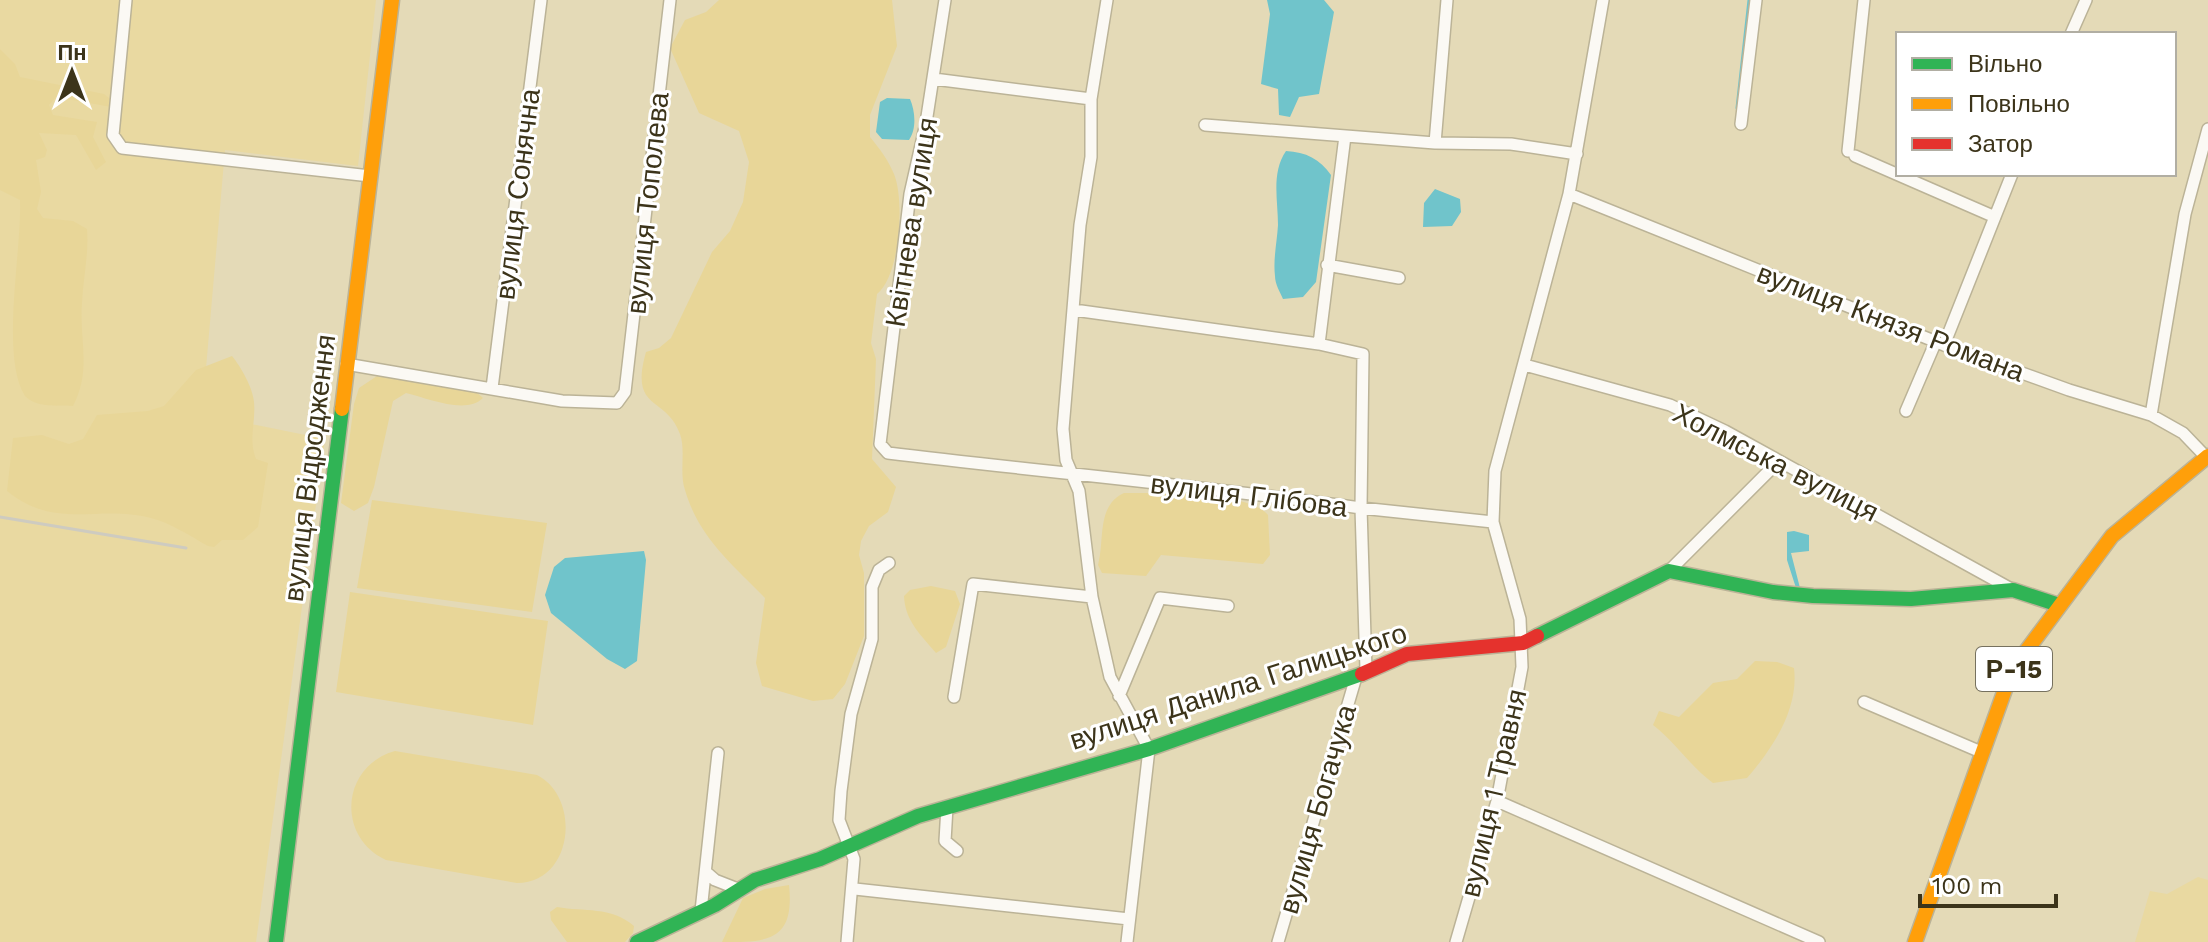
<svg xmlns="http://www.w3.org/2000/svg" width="2208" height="942" viewBox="0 0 2208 942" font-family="'Work Sans',sans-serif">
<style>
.built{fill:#e9d9a1}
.green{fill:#e8d698}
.water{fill:#70c4cb}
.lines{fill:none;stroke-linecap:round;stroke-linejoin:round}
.stream{stroke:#70c4cb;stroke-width:3}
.street-casing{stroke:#bbb397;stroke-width:14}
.fast-casing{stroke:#bbb397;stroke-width:17}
.slow-casing{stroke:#bbb397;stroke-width:17}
.jam-casing{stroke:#bbb397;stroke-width:17}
.street{stroke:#fbf9f4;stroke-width:11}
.fast{stroke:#30b455;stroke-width:14}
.slow{stroke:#ff9f0a;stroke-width:14}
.jam{stroke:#e5322d;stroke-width:14}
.rail{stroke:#cecbc0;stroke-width:3}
.labels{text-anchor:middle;stroke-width:6;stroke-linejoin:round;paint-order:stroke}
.shield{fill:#fff;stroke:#76715f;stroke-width:2}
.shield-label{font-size:26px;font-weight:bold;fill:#3c341a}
.street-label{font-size:28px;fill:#3c341a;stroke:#fff}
</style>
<rect width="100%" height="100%" fill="#e4dab7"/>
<path class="built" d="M0,0H376L358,166L225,150L202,414L325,439L256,942H0Z
M2198,877L2208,880V942H2135L2150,891L2167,894Z"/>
<path class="green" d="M719,0H892L897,46L870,115V137C880,149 888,160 894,174C905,201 900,276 877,294L871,343L876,359L872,459L896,487L888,512L869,526L861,541L859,555L864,573V636L845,684L833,699L813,701L762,686L756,663L765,598C732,564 699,538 685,490C679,472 686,451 680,434C666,395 629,412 646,352L659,348L671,338L712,252L730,231L743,202L749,162L739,131L699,113L670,48L685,20L706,12Z
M0,49L15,64L20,77L104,94L114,102L111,107L56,97L49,105L53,115L97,122L93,137L106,162L96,170L76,135L39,133L47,150L45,157L36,160L41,192L37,209L43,218L73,221L87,229C89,255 83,278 82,303C79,341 92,370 73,406C58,405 36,408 25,396C0,356 22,251 20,200L0,190Z
M232,356C241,367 253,388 254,402C256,423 248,439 256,459L268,463L258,527L243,540H222L214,547L208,546C190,536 171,523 151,518C98,504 57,531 7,491L13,438L42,435L69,444L83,439L97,415L148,411L164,406L196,370Z
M377,376L474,390L483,398C466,415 427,398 406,393L393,401L374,487L368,503L354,511L341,503L354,404L359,388Z
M1124,493C1156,493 1248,491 1268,515L1270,555L1263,564L1161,555L1146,576L1102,573L1098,565C1105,540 1096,506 1124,493Z
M372,500L547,523L532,612L357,588Z
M931,586L955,591L960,604L946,647L936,653C921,635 905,621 904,596L910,590Z
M350,592L548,621L533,725L336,692Z
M1755,661L1777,662L1794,668C1799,709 1773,748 1747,778L1713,783C1690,766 1676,743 1653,725L1659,711L1679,717L1713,683L1737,679Z
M395,751L537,775C582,798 573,883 517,883L386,860C336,837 341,766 395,751Z
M789,885C795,942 767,942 722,942L743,898L765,889Z
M557,907C584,912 611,906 634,926L633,933L625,942H567L551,920L550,912Z"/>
<path class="water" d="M1267,0H1324L1334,12L1319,94L1299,97L1290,117L1279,115L1278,89L1261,84L1270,14Z
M887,98L910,99C915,110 917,129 909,140L882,139L876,132L880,102Z
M1286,151C1306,152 1320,159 1331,175L1316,282L1303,297L1283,299C1280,292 1275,284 1275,276C1273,259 1277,242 1278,225C1278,200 1271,173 1286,151Z
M1435,189L1460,199L1461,212L1452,226L1423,227L1424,203Z
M1794,531L1809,535V551L1791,553L1800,588H1796L1787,560V532Z
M644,551L646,560L637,661L625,669L607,659L551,613L545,595L554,567L565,558Z"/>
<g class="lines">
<path class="stream" d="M1737,108L1749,0"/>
<g class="street-casing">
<path id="street" d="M126,0L113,135L122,148L370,176
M945,0L926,123L910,194L880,444L888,453C1045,472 1203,486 1361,508L1366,670
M1107,0L1091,99V157L1080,225L1063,429L1066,460L1079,491L1092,597L1110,677L1149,749L1127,942
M2071,34L2086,0
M934,79L1091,99
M1741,124L1756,0
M1205,125L1435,143L1511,144L1577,154
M1435,143L1447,0
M1848,151L1864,0
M1855,156L1995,217
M1569,194L1944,345L2069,390L2151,415L2183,433L2206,457
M1327,265L1399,278
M1074,310L1319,344L1345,136
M1319,344L1363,354L1361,508L1493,522
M1944,345L2012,174
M346,364L562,401L617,403L625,392L670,0
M1525,365L1670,405L1725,431L2013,590
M492,388L541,0
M1906,411L1936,341
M2151,415L2185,214L2208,129
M1669,571L1779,461
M1119,696L1160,598L1228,606
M954,697L973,584L1092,597
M1864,702L1981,752
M1497,801L1819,942
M947,807L945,841L957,851
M707,873L715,880L738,889
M855,889L1129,919
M701,911L718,753
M847,942L854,859L839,820L841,791L851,714L872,639V587L879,570L889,563
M1278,942L1356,677
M1456,942L1497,801L1522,667L1520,619L1493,522L1495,471L1569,194L1603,0"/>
</g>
<g class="fast-casing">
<path id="fast" d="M1537,636L1669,571L1773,592L1813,596L1911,599L2013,590L2059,605
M276,942L342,409
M637,942L715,905L755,880L820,859L918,816L1149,749L1362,674"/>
</g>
<g class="slow-casing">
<path id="slow" d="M342,409L392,0
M1915,942L2012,670L2112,536L2208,456"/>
</g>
<g class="jam-casing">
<path id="jam" d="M1362,674L1407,654L1523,643L1537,636"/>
</g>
<use href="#street" class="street"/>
<use href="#fast" class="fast"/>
<use href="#slow" class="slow"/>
<use href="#jam" class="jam"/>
<path class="rail" d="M0,517L186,548"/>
</g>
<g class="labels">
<rect class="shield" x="1976" y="647" width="76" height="44" rx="6"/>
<g class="shield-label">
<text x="2014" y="678">Р-15</text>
</g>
<g class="street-label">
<text transform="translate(517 194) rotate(-83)" y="10">вулиця Сонячна</text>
<text transform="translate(647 203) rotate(-84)" y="10">вулиця Тополева</text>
<text transform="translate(911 222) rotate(-81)" y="10">Квітнева вулиця</text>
<text transform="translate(1891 322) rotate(21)" y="10">вулиця Князя Романа</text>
<text transform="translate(1776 462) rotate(27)" y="10">Холмська вулиця</text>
<text transform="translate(309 468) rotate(-83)" y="10">вулиця Відродження</text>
<text transform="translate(1249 495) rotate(7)" y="10">вулиця Глібова</text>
<text transform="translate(1238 686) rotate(-18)" y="10">вулиця Данила Галицького</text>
<text transform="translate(1493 793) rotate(-77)" y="10">вулиця 1 Травня</text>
<text transform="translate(1317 809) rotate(-74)" y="10">вулиця Богачука</text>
</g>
</g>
<rect x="1896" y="32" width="280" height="144" fill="#ffffff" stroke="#b1aea3" stroke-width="2"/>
<rect x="1912" y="58" width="40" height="12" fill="#30b455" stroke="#b1aea3" stroke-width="2"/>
<text x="1968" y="72" font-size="24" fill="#3c341a">Вільно</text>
<rect x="1912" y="98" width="40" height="12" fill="#ff9f0a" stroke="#b1aea3" stroke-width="2"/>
<text x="1968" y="112" font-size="24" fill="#3c341a">Повільно</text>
<rect x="1912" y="138" width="40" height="12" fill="#e5322d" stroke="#b1aea3" stroke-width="2"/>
<text x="1968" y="152" font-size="24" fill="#3c341a">Затор</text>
<g transform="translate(72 72)" stroke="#ffffff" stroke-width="6" paint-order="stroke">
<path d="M0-6L14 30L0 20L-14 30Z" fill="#3c341a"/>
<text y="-12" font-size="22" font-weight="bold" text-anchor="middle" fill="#3c341a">Пн</text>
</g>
<path d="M1920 894v12h136v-12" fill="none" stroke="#3c341a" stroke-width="4"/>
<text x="1932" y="894" font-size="24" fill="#3c341a" stroke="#ffffff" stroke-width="6" paint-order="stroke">100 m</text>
</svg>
